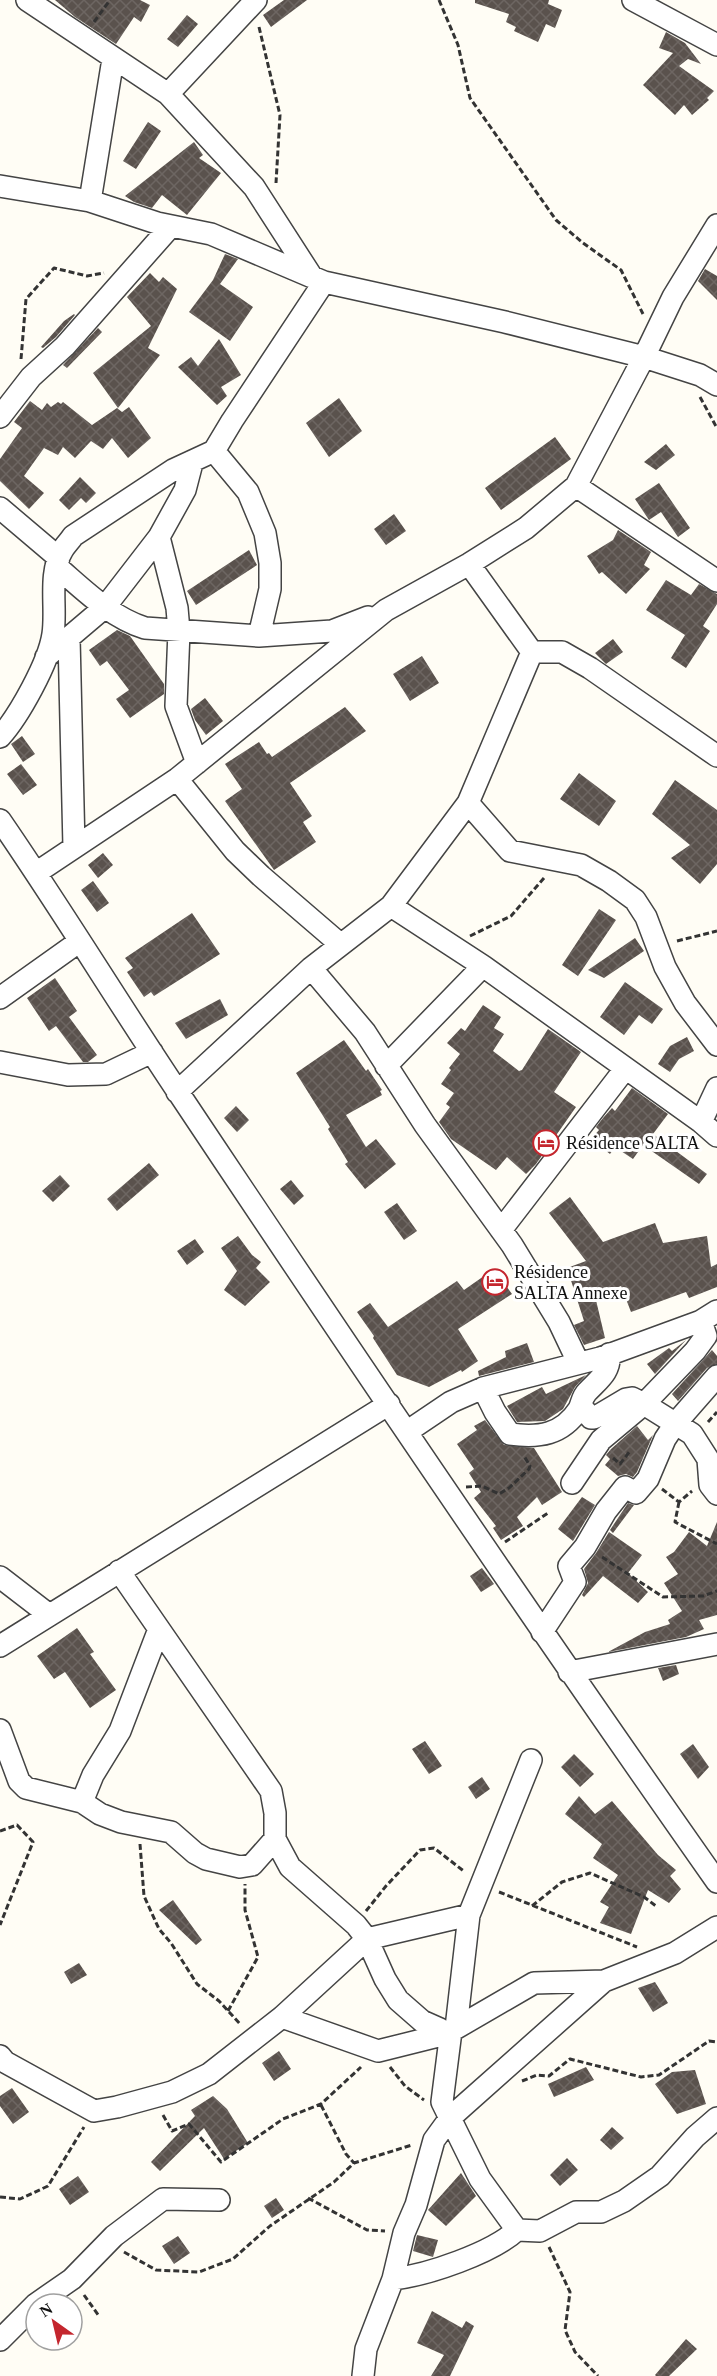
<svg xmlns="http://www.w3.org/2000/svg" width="717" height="2376" viewBox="0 0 717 2376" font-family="Georgia,serif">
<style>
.building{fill:url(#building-cross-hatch)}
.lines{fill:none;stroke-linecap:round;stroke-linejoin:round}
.minor-casing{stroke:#444;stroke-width:24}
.path{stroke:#333;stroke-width:3;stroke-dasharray:6 3;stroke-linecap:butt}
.minor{stroke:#fff;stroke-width:21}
.labels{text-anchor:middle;stroke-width:6;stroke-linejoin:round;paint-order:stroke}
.poi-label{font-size:18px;fill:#111;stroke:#fff;text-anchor:start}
</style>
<defs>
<pattern id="building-cross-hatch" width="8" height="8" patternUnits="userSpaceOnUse" patternTransform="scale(1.5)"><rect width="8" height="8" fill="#5a524d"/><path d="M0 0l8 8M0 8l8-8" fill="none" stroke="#6d6662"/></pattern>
</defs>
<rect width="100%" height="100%" fill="#fffdf5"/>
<path class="building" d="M55,0H140L150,5L141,22L134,17L116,44L75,17Z
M284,0H307L271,27L263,15Z
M475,0H549L548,4L562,10L555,28L546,24L538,42L514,31L516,27L506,22L509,14L475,3Z
M187,15L198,24L178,47L167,39Z
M666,32L685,43L701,64L688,59L679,66L714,91L707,98L709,100L692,115L684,105L675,115L643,85L673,53L659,48Z
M148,122L161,131L136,169L123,161Z
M194,142L203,155L199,158L221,173L187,215L162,195L152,208L134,202L125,196Z
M225,254L238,259L220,284L253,307L230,341L189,312L213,280Z
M705,269L717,276V300L698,281Z
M150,273L159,282L163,277L177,289L148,348L160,355L118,408L93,373L151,326L127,297Z
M74,314L75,315L56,337L43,348L41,347L64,321Z
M98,328L102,332L67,368L63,365Z
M219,339L241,375L221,387L227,396L217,405L178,367L191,357L198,366Z
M339,398L362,431L329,457L306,423Z
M30,401L42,410L47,403L51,407L58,402L61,404L63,402L92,425L117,408L122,412L129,407L151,438L128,458L112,438L103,449L91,441L75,458L63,447L58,455L44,448L24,476L44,493L29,509L0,481V459L22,428L14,422Z
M555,437L571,459L501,510L485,488Z
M666,444L675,455L656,470L644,462Z
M80,477L96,493L86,503L81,498L69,510L59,500Z
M659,483L690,528L678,537L661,512L649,520L635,499Z
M394,514L406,531L386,545L374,529Z
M618,530L651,552L644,565L650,569L626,594L602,572L599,574L587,556L613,540Z
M249,550L257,565L196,605L187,591Z
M666,580L691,595L699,584L717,594V604L703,626L710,631L686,668L671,658L685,635L646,610Z
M117,630L130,636L164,684V694L130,718L116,699L129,690L107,661L100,666L89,650Z
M613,639L623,652L606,664L595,653Z
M422,656L439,683L410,701L393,674Z
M205,698L223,721L206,735L195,720L191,709Z
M345,707L366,731L290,783L312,816L303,822L316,842L274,870L225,801L242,789L225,764L259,742L267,754L269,753L272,757Z
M22,736L35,754L23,762L11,744Z
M21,764L37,785L23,795L7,774Z
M579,773L616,801L599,826L560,799Z
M675,780L717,810V864L700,884L671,858L690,845L652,814Z
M103,853L113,865L98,878L88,865Z
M93,881L109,903L97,912L81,890Z
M599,909L616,920L578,976L562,965Z
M192,913L220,954L154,996L151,992L144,997L127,972L133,968L125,958Z
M635,938L644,951L604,978L588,970Z
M55,978L77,1011L69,1017L97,1055L88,1062H83L56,1026L49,1031L27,998Z
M625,982L663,1009L652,1024L639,1015L624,1035L600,1017Z
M220,999L228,1015L186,1039L175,1023Z
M483,1005L501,1017L494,1028L504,1034L493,1051L519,1071L522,1070L548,1029L581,1052L554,1092L576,1107L536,1164L526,1174L507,1157L496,1170L451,1139L439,1122L450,1107L446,1104L454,1093L441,1084L451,1070L449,1068L460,1054L447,1043L461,1028L465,1031Z
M687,1037L694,1051L679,1059L670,1072L658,1064L670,1046Z
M344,1040L366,1071L368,1069L382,1090L380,1091L382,1095L346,1115L366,1147L376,1139L396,1164L365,1189L345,1164L348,1162L328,1129L330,1127L296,1073Z
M632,1088L668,1114L653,1134L707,1174L699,1184L643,1145L633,1159L615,1147L610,1154L591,1139L599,1130L596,1127L603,1118L612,1108L615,1111Z
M236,1106L249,1120L237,1132L224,1118Z
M149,1163L159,1175L117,1211L107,1199Z
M60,1175L70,1186L53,1202L42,1191Z
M291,1180L304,1196L294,1205L280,1189Z
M570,1197L603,1242L655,1223L663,1243L707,1236L711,1267L717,1264V1287L689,1298L686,1292L631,1312L621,1286L595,1296L605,1338L584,1345L574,1325L584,1321L567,1268L586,1261L549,1213Z
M397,1203L417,1231L404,1240L384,1212Z
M238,1236L252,1255L261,1262L256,1268L270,1282L245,1306L224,1290L237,1271L221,1248Z
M195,1239L204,1252L187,1265L177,1251Z
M494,1269L512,1294L458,1329L478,1361L462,1372L461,1370L429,1387L397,1375L373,1338L374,1336L357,1312L370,1303L388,1327L457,1281L464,1290Z
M686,1340L655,1374L647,1364L669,1348L672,1351Z
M527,1343L534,1362L479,1376L478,1371L506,1357L505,1351Z
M712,1350L717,1356V1364L707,1368L678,1401L672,1394Z
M586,1375L575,1387L563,1409L545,1421L517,1422L507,1406L542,1387L546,1394Z
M485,1420L504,1445L534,1448L562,1492L542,1505L537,1497L517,1517L523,1526L501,1540L493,1528L496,1526L474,1498L481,1492L469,1473L474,1469L457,1444L477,1430L474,1426Z
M637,1426L648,1440L653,1435L637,1472L633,1477L626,1474L618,1476L605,1465L610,1459L606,1455L611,1449Z
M582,1497L595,1505L573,1541L558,1529Z
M628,1503L634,1505L613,1533L610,1530Z
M717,1522V1615L699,1620L704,1629L686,1637L608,1652L645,1632L670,1624L668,1620L682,1611L664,1583L678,1574L666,1557L674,1552L689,1532L707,1546Z
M609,1532L642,1555L628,1573L648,1592L638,1603L603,1576L584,1597L582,1595L588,1583L584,1569L596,1553Z
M482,1568L494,1584L481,1592L470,1576Z
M77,1628L94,1652L90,1654L116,1690L90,1708L65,1672L54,1679L37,1656Z
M676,1665L679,1674L663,1681L658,1668Z
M425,1741L442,1766L429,1774L412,1749Z
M693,1744L709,1767L698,1779L680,1754Z
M574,1754L594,1774L580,1787L561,1767Z
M482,1777L490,1789L476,1799L468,1787Z
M579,1796L595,1814L612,1801L658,1855L676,1870L670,1876L681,1889L669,1903L648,1890L631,1934L600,1923L609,1907L600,1902L618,1875L593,1858L602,1844L565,1814Z
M173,1900L202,1940L196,1945L159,1910Z
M79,1963L87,1975L71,1984L64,1972Z
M655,1982L668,2003L653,2012L638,1988Z
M279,2051L291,2069L274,2081L262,2063Z
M586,2067L594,2080L554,2097L548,2084Z
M695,2070L706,2104L677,2114L655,2084L672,2072Z
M12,2088L29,2112L13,2124L0,2106V2096Z
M213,2096L227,2109L248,2143L224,2159L204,2128L160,2171L151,2162L195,2116L191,2110Z
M612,2127L624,2138L611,2150L600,2140Z
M567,2158L578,2170L560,2186L550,2175Z
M461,2173L476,2196L446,2226L428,2210Z
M78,2176L89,2192L70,2205L59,2189Z
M276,2198L284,2210L272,2218L264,2206Z
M417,2235L438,2240L433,2257L413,2251Z
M178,2236L190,2253L174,2264L162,2246Z
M432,2311L462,2328L466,2321L474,2326L450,2376H431L444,2355L417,2343Z
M686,2339L697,2349L669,2376H656L655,2375Z"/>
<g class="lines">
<g class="minor-casing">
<path id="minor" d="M27,0L168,94L254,187L312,277
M633,0L717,45
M168,94L256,0
M0,186L90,201L157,223L211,234L324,282L505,322L644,357L700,375L717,385
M90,201L113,59
M0,417L31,377L65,346L171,226
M214,451L248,492L265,533L270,563V589L259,636L332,631L368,617
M576,486L717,581
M0,508L59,558
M159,537L177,608L179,631L176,706L197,763
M469,564L532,652
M56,566C83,589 110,617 145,628L259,636
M69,638L74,847
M532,652H562L590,668L717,756
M46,657L105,607L159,537L185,490L192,463
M0,737C19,716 49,662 53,634C57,608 48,574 62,551C65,545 70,541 73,536L173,470L214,451L232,421L324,282
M177,779L235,851L261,876L340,944
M468,803L510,851L581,865L609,881L635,900L646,917L665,967L685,1003L717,1045
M0,820C62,910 119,1004 180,1095C356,1359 534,1622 717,1882
M36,873L177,779L386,610L469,564L526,528L576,486L644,357L673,297L717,225
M391,906L483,966L701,1122L717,1136
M311,968L365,1032L425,1125L512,1245L559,1322L578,1362
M0,998L80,941
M0,1062L68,1075L106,1074L152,1052
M386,1066L483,966
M177,1092L311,968L391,906L468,803L532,652
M701,1122L717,1088
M501,1230L625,1069
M483,1388L495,1412L510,1434C539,1438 562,1435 579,1409C582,1403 582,1397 587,1392C598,1380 611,1372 609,1354
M581,1406L591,1418H594L626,1399L632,1398L644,1404L695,1351L706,1336L701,1321
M408,1431L451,1402L483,1388L600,1358L701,1321L717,1311
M572,1483L601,1440L644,1404L692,1434L708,1459L710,1485L717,1494
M119,1571L271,1791L275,1813V1839L290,1867L356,1925L367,1939L385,1979L398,2000L422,2021L440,2029L446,2034L534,1983L604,1981
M0,1577L48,1614
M542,1632L575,1582L569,1566L585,1547L606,1511L625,1487L636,1493L648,1479L665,1439L675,1424L717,1376
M0,1646L389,1404
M569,1672L717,1644
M0,1730L19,1781L26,1788L82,1802L100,1814L121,1822L171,1832L195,1853L206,1859L240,1867L252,1865L275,1839
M82,1802L93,1775L120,1731L159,1629
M282,2017L378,2051L446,2034
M456,2028L469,1915L531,1760
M451,2031L442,2102L480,2179L517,2230L540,2231L576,2212H601L624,2201L660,2176L695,2137L717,2118
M0,2056L5,2062L94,2111L117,2107L172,2092L209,2074L282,2017L367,1939L469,1915
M393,2279C428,2275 492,2253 517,2230
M36,2304L72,2279L114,2236L163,2199L219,2200
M0,2340L36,2304
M363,2376L366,2349L393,2279L404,2233L416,2205L434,2140L450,2118L461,2108L604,1981L675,1953L717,1927"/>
</g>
<path class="path" d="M439,0L458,45L470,98L556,220L583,243L621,270L643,314
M94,22L110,0
M259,27L280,115L276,183
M21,359L26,299L54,268L87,276L104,273
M700,397L717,428
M470,936L511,916L544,878
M677,941L717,931
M708,1422L717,1412
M613,1458L620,1464L630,1451
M466,1487L482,1486L499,1494L509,1488L529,1469L530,1466L524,1456
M662,1489L679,1502L692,1491
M679,1502L675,1522L717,1544
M505,1542L548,1513
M602,1557L663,1597L703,1596L717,1591
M0,1831L17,1825L33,1842L0,1925
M140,1844L144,1896L159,1929L171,1943L197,1984L219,2001L241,2025
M499,1892L637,1947
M532,1906L562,1882L590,1873L644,1897L656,1906
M366,1911L386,1886L420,1850L434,1848L465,1872
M228,2011L258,1957L245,1910V1884
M390,2067L405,2086L424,2100
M522,2081L537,2075L549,2076L570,2059L641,2077L659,2075L709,2041L717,2042
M321,2105L346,2154L354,2163
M163,2115L172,2131L189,2124L221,2162L283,2119L321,2104L361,2067
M0,2197L20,2199L48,2186L84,2127
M308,2198L367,2230L385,2231
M549,2247L570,2292L565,2330L575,2352L598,2376
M124,2252L156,2270L199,2272L233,2259L270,2226L334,2182L354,2163L412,2145
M84,2295L99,2316"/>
<use href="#minor" class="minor"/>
</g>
<defs>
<g id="hotel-ring" transform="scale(1.35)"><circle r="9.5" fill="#fff" stroke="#c4262e" stroke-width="1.5"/><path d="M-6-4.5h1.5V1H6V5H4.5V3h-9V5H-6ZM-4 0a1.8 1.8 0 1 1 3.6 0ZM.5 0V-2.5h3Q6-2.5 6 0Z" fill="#c4262e"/></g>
</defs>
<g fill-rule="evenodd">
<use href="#hotel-ring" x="546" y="1143"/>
<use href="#hotel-ring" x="495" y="1282"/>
</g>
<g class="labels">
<g class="poi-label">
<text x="566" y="1149">Résidence SALTA</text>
<text x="514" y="1278">Résidence<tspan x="514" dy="21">SALTA Annexe</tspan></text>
</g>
</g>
<g transform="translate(54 2322) rotate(326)"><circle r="28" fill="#ffffff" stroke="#a0a0a0" stroke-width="1.5"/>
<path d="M0-4.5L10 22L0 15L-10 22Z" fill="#c4262e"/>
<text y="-9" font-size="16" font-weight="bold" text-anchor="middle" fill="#111111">N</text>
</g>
</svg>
